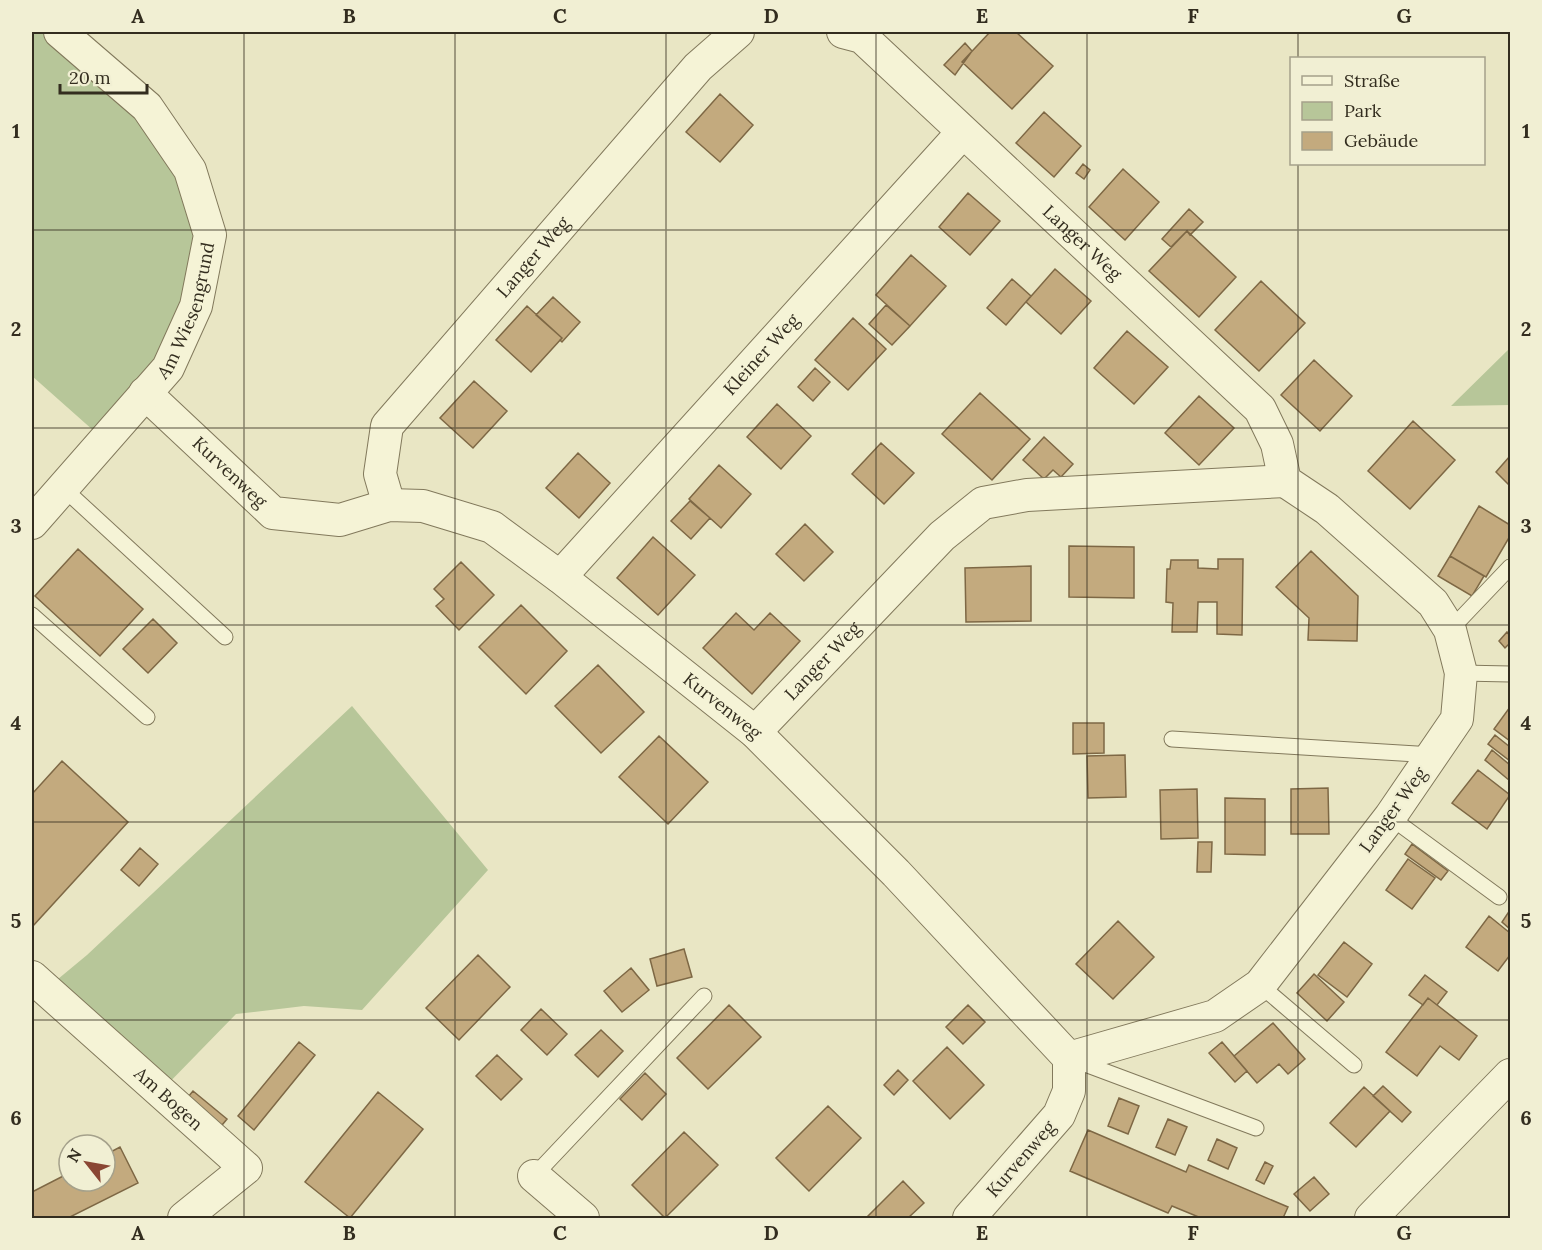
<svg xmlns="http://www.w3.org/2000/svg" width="1542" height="1250" viewBox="0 0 1542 1250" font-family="Lora,serif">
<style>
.green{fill:#b7c699}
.building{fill:#c3aa7e;stroke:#7e6845;stroke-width:1.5}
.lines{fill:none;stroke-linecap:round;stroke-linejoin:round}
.lane-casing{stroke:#82795c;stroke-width:17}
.street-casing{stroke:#82795c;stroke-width:34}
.lane{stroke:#f5f3d6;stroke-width:15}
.street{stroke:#f5f3d6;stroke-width:32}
.grid{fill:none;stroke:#332d1f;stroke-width:1.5;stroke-opacity:0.55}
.labels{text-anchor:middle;stroke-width:4.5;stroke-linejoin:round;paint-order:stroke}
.street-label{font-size:18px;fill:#332d1f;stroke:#f1efd3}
.neatline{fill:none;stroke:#332d1f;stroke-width:2}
.grid-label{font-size:20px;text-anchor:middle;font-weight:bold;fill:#332d1f}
</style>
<rect width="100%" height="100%" fill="#e9e6c4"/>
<path class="green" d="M32,32H60L147,107L210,235L196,306L103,439L32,376Z
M1510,348V405L1451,406Z
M352,706L488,870L362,1010L304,1006L236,1014L160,1092L46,989L87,955Z"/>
<path class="building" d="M990,32H1016L1053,66L1012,109L962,62Z
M965,43L972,51L955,75L944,65Z
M720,94L753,125L720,162L686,132Z
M1044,112L1081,146L1054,177L1016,143Z
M1083,164L1090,170L1084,179L1076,173Z
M1123,169L1159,202L1125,240L1089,207Z
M968,193L1000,221L970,255L939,227Z
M1189,209L1203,222L1190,235L1187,231L1171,247L1162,239Z
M1187,231L1236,277L1199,317L1149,271Z
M911,255L946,286L910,326L876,295Z
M1055,269L1091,301L1061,334L1026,302Z
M1012,279L1031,296L1006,325L987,308Z
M1261,281L1305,323L1259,371L1215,330Z
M553,297L580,322L562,342L560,340L562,338L536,315Z
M886,305L910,326L892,345L869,324Z
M527,306L562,338L531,372L496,340Z
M853,318L886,349L848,390L815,360Z
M1127,331L1168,367L1134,404L1094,368Z
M1314,360L1352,396L1320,431L1281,395Z
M815,368L830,382L813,401L798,387Z
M474,381L507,411L473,448L440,418Z
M980,393L1030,439L992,480L942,434Z
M1199,396L1234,428L1199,465L1165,433Z
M777,404L811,436L781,469L747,437Z
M1413,421L1455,460L1410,509L1368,471Z
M1044,437L1073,464L1061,477L1053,470L1044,479L1023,460Z
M881,443L914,473L884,504L852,474Z
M578,453L610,483L579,518L546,488Z
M1510,456V486L1496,472Z
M719,465L751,494L721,528L689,499Z
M690,501L710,518L691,539L671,521Z
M1479,506L1510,525V536L1486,577L1450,556Z
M805,524L833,552L804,581L776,554Z
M653,537L695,575L658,615L617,578Z
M1069,546L1134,547V598L1069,597Z
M78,549L143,609L100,656L35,596Z
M1311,551L1358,596L1357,641L1308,640L1309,618L1276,587Z
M1450,556L1484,576L1472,596L1438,576Z
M1218,559H1243L1242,635L1217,634V602H1198L1197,632H1172L1173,603L1166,602L1167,569H1170L1171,560H1198V568L1218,569Z
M461,562L494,595L459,630L436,606L444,599L434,589Z
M1031,566V621L966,622L965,568Z
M521,605L567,651L526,694L479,647Z
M736,613L754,630L770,613L800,641L752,694L703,648Z
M153,619L177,643L148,673L123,649Z
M1507,632L1510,636V643L1505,648L1499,641Z
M598,665L644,712L601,753L555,706Z
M1510,707V741L1494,729Z
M1073,723H1104V753L1073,754Z
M1495,735L1510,747V761L1488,744Z
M659,736L708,782L668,824L619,777Z
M1492,750L1510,765V781L1485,760Z
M1125,755L1126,797L1088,798L1087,756Z
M62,761L128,822L32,927V794Z
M1478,770L1510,795L1487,829L1452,803Z
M1328,788L1329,834H1291V789Z
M1197,789L1198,838L1161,839L1160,790Z
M1225,798L1265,799V855L1225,854Z
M1198,842H1212L1211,872H1197Z
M1412,844L1448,871L1441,880L1405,854Z
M140,848L158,864L139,886L121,870Z
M1408,859L1435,878L1412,909L1386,890Z
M1510,910V929L1502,922Z
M1489,916L1510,933V955L1498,971L1466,947Z
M1118,921L1154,957L1113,999L1076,964Z
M1344,942L1372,964L1347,997L1318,975Z
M684,949L692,977L657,986L650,959Z
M478,955L510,987L459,1040L426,1008Z
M631,968L649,990L622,1012L604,991Z
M1314,974L1344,1002L1327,1021L1297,993Z
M1425,975L1447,992L1437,1005L1428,998L1423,1005L1409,995Z
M1428,998L1477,1036L1459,1060L1440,1046L1417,1076L1386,1052Z
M729,1005L761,1037L708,1089L677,1058Z
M968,1005L985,1022L963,1044L946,1027Z
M541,1009L567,1034L547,1055L521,1030Z
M1273,1023L1305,1059L1288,1074L1279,1064L1257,1083L1234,1056Z
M601,1030L623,1051L598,1077L575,1055Z
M299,1042L315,1055L254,1130L238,1116Z
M1222,1042L1247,1071L1235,1082L1209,1053Z
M947,1047L984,1085L950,1119L913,1081Z
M497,1055L522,1079L501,1100L476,1076Z
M898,1070L908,1080L894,1095L884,1085Z
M645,1073L666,1094L642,1120L620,1099Z
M1383,1086L1411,1112L1402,1122L1373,1096Z
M1364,1087L1390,1111L1356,1147L1330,1123Z
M193,1091L227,1119L213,1136L179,1108Z
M378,1092L423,1129L350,1218L305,1182Z
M1119,1098L1139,1106L1128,1134L1108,1126Z
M828,1106L861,1138L809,1191L776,1158Z
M1168,1119L1187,1127L1175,1155L1156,1147Z
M1088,1130L1186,1172L1189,1165L1288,1207L1283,1218H1201L1172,1206L1168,1213L1070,1171Z
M684,1132L718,1165L665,1218L632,1185Z
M1217,1139L1237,1148L1228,1169L1208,1160Z
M120,1147L138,1183L68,1218H32V1192L69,1173V1181H105V1155Z
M1265,1162L1273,1166L1264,1184L1256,1180Z
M1314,1177L1329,1194L1310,1211L1294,1194Z
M903,1181L924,1203L908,1218H866Z"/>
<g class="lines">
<g class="lane-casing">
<path id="lane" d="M62,487L225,637
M32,615L147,717
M1450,630L1510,567
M1461,673L1510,674
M1172,739L1433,755
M1390,817L1499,897
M1260,985L1354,1065
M1077,1061L1256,1128
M534,1176L704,996"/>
</g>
<g class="street-casing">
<g id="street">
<path id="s1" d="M843,32L862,37L1260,409L1277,444L1285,481L1327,509L1433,603L1450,630L1461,673L1457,719L1390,817L1260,985L1215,1016L1069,1058"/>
<path id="s2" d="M145,393L273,513L340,520L389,505L423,506L492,527L560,577L755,732L896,873L1069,1058V1091L1059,1115L969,1218"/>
<path id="s3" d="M389,505L380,474L387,426L698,67L738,32"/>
<path id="s4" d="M32,523L168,368L196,306L210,235L190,170L147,107L60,32"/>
<path id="s5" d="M560,577L962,133"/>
<path id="s6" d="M755,732L942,536L983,503L1027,495L1285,481"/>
<path id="s7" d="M32,977L246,1168L184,1218"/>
<path d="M534,1176L583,1218"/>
<path d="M1371,1218L1510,1075"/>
</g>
</g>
<use href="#lane" class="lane"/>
<use href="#street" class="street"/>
</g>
<path class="grid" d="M244,32V1218M455,32V1218M666,32V1218M876,32V1218M1087,32V1218M1298,32V58M1298,164V1218M32,230H1510M32,428H1510M32,625H1510M32,822H1510M32,1020H1510"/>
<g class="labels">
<g class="street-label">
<text dy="6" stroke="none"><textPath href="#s1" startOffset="321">Langer Weg</textPath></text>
<text dy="6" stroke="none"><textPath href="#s3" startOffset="304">Langer Weg</textPath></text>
<text dy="6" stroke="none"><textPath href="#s4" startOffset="267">Am Wiesengrund</textPath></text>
<text dy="6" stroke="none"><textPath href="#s5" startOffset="300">Kleiner Weg</textPath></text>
<text dy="6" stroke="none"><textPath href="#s2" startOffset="116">Kurvenweg</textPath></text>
<text dy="6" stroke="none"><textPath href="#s6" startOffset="98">Langer Weg</textPath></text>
<text dy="6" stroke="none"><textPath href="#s2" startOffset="692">Kurvenweg</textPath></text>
<text transform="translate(1393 810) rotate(-54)" y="6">Langer Weg</text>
<text dy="6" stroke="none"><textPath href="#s7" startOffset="183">Am Bogen</textPath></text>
<text transform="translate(1021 1159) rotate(-49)" y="6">Kurvenweg</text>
</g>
</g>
<rect width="1542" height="1250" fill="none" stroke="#f1efd3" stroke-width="66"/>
<rect x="1290" y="57" width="195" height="108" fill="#f1efd3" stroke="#a5a18b" stroke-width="1.5"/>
<rect x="1302" y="76" width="30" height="9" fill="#f5f3d6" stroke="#a5a18b" stroke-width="1.5"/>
<text x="1344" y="87" font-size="18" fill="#332d1f">Straße</text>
<rect x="1302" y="102" width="30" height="18" fill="#b7c699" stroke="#a5a18b" stroke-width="1.5"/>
<text x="1344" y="117" font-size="18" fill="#332d1f">Park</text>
<rect x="1302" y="132" width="30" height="18" fill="#c3aa7e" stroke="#a5a18b" stroke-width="1.5"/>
<text x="1344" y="147" font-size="18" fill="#332d1f">Gebäude</text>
<g transform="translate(87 1163) rotate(301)"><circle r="28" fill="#f1efd3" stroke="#a5a18b" stroke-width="1.5"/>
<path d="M0-4.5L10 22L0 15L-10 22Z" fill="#8a4633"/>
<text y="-9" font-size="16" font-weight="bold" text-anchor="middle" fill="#332d1f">N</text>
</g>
<path d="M60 84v9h87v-9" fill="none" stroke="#332d1f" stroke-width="3"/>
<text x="69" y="84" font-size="18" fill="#332d1f" stroke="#f1efd3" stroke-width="4.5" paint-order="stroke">20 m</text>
<rect x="33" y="33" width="1476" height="1184" class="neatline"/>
<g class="grid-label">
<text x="138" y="23">A</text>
<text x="349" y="23">B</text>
<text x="560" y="23">C</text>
<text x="771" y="23">D</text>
<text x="982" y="23">E</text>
<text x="1193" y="23">F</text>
<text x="1404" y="23">G</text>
<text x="16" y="138">1</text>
<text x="1526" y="138">1</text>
<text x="16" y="336">2</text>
<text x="1526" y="336">2</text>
<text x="16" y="533">3</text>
<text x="1526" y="533">3</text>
<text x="16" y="730">4</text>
<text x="1526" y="730">4</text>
<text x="16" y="928">5</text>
<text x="1526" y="928">5</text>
<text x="16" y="1125">6</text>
<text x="1526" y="1125">6</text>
<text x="138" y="1240">A</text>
<text x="349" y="1240">B</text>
<text x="560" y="1240">C</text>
<text x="771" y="1240">D</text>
<text x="982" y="1240">E</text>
<text x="1193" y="1240">F</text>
<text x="1404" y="1240">G</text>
</g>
</svg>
